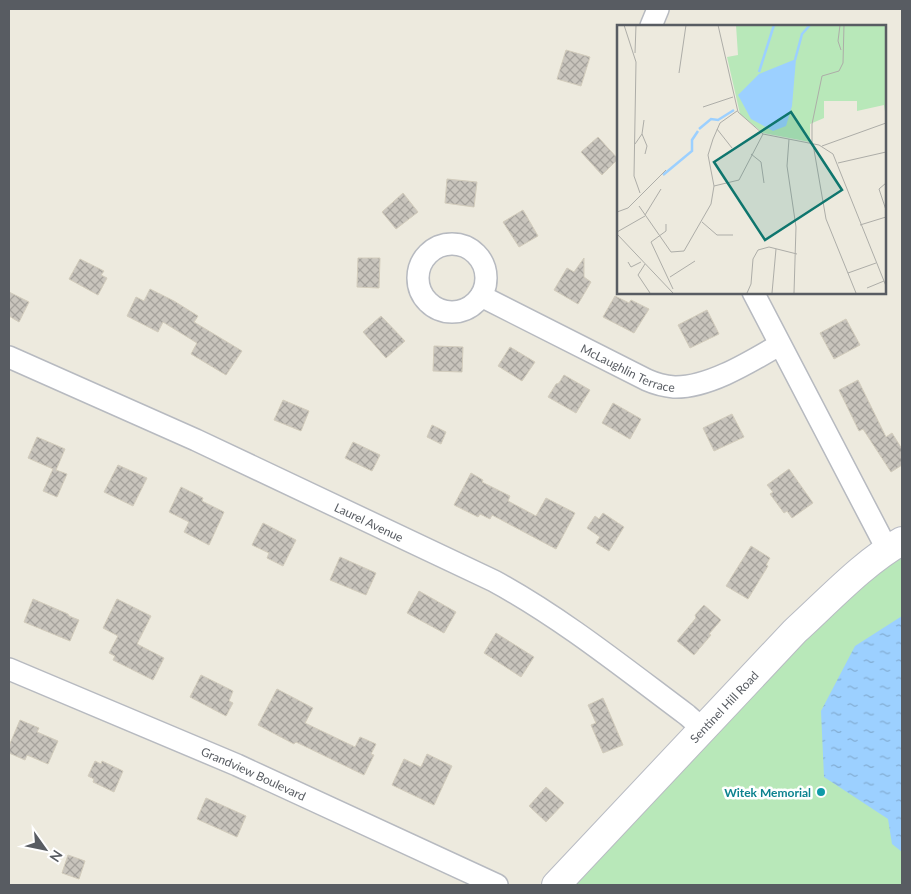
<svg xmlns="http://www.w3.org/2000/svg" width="911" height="894" font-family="Lato,sans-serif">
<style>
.green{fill:#b8e8b9}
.water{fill:url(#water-ripples)}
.building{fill:url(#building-cross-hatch);stroke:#d2ccbc}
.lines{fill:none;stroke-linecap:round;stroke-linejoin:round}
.street-casing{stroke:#b7bac0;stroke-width:24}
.secondary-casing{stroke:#b8bbc3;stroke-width:30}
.street{stroke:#fff;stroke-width:21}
.secondary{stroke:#fff;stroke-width:28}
.culture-dot{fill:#0f9aa8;stroke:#fff;stroke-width:2}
.labels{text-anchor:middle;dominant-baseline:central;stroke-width:5;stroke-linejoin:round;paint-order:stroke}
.street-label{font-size:12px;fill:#585c62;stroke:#fff}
.culture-label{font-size:12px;font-weight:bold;fill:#0d838f;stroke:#fff;text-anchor:end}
.inset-river{fill:none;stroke:#9cd0ff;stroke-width:2.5}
.inset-road{fill:none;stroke:#adada8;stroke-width:1}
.view{fill:#0f766e;fill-opacity:0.15;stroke:#0f766e;stroke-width:2.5}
.inset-edge{fill:none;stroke:#585c62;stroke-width:2.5}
</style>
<defs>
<pattern id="water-ripples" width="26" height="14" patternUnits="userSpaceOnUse" patternTransform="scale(1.25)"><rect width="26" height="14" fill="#9cd0ff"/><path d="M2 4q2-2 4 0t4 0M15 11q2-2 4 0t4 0" fill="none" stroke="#82acd2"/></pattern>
<pattern id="building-cross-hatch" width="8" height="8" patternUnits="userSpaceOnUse" patternTransform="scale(1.25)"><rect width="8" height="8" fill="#c8c4bc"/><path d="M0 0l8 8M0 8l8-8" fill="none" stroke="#a5a29c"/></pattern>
</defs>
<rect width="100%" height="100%" fill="#edeade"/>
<!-- green -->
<polygon class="green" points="902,551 902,885 569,885 810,623"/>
<!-- water -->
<polygon class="water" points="902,616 902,852 892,844 888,819 824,777 821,711 855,646"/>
<!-- building -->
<g class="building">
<polygon points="566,50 590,57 581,86 557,79"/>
<polygon points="598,137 618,159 602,175 581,152"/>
<polygon points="447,179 477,182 474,207 445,203"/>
<polygon points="403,193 418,212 396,229 382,212"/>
<polygon points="523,210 538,236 519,247 503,222"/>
<polygon points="358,258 380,258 379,288 357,287"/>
<polygon points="584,258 584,277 591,282 578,304 554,290 567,268 574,272"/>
<polygon points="80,259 104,271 101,275 107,278 98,295 69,279"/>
<polygon points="150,289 174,301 198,316 194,322 242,351 226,375 191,354 197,343 163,322 158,332 127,316 136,297 144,301"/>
<polygon points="9,292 29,302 19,322 9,316"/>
<polygon points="615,296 629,303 631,300 649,309 634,333 603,317"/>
<polygon points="707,310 719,334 690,348 678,325"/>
<polygon points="381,316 405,341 386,358 363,332"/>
<polygon points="846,319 860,345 834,359 820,333"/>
<polygon points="434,346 463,347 462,372 433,371"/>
<polygon points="510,347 535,362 522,381 498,366"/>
<polygon points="564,375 590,390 576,413 548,397 556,384 559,383"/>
<polygon points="858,380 886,437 892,433 902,449 902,465 891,472 863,429 859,431 839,390"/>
<polygon points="283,400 309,411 301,431 274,420"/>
<polygon points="613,403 641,419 630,439 602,423"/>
<polygon points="732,414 744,437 714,451 703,428"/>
<polygon points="432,425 446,432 441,444 427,437"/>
<polygon points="37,437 65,449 56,470 67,474 57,497 43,491 53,469 28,458"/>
<polygon points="353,442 380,455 372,471 345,458"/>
<polygon points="118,465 147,478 133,506 104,492"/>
<polygon points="789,469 813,503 792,518 787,511 784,513 770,494 773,492 767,485"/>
<polygon points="471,473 483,480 482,482 510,496 508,501 536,516 546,498 575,513 556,549 492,515 490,519 480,514 478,517 454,505"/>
<polygon points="181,487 203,498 202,501 224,512 209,545 184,532 189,522 169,512"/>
<polygon points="603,513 624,527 609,551 596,543 600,537 587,528 595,516 599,519"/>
<polygon points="263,523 296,540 283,566 267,558 269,553 252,545"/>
<polygon points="751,546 770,558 766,565 768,566 748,599 726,586"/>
<polygon points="340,557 376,573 366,595 330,580"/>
<polygon points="419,591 456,612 444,633 407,613"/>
<polygon points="33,599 68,614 69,616 79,620 70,641 24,622"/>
<polygon points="117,599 151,616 137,644 164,658 153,680 113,660 115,656 109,653 118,636 103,628"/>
<polygon points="704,605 721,620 709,634 711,635 694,655 677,641 696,618 695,615"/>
<polygon points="496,633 534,657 521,677 484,653"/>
<polygon points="201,675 233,691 229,701 233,703 226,716 190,697"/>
<polygon points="277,689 313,708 305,723 355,747 360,737 376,744 371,754 374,755 364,775 296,742 294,744 258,725"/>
<polygon points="603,698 623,745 603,753 591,725 596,723 588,705"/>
<polygon points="20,720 39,728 37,732 58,741 48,764 27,755 25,760 9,753 9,746"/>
<polygon points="427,754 452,766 434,805 392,785 404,759 421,767"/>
<polygon points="95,761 101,764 102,761 123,771 114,792 93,782 94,779 88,776"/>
<polygon points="546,787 564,803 546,822 529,806"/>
<polygon points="206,798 246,816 237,837 197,819"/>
<polygon points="68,855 85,861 79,879 62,873"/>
</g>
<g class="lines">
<defs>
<g id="street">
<polyline points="651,26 658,9"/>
<circle cx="452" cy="278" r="34"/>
<polyline points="753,292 887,549"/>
<path id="s1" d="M481,296L647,380C656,384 664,386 674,387C708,388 750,362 779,345"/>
<path id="s2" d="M9,357L196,440L494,581C562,618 624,668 687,715L704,730"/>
<path id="s3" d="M9,669L237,765L497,885"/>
</g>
<g id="secondary">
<path id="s4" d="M556,885L795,631C827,602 865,561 902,541"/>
</g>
</defs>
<!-- street casing -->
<use href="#street" class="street-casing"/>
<!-- secondary casing -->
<use href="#secondary" class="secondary-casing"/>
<!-- street -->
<use href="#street" class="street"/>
<!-- secondary -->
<use href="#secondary" class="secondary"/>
</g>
<!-- markers -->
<circle class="culture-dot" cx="821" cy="792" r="5"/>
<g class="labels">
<!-- street labels -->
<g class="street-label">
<text stroke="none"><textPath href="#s1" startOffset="164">McLaughlin Terrace</textPath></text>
<text stroke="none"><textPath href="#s2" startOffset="396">Laurel Avenue</textPath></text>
<text stroke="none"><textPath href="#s4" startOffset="245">Sentinel Hill Road</textPath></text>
<text stroke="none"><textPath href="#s3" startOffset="266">Grandview Boulevard</textPath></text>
</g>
<!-- culture labels -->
<g class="culture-label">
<text x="811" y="792">Witek Memorial</text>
</g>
</g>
<!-- overview -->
<g transform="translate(617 25)">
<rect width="269" height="269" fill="#edeade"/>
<path d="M119,0H269V93L267,80L240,86V76H207V93L193,99V117L146,108L123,89L110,32L121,30Z" fill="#b8e8b9"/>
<path d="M179,34L175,81L169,101L156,106L134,94L121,70L142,49Z" fill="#9cd0ff"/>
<path class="inset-river" d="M178,35L185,9L193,0M142,47L157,0M82,104L94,94L101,95L117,85M46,150L75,126V115L81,106"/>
<path class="inset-road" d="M7,0L19,37L17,151L23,168M101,0L121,87L146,109L202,120L216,129L269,261M223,0L221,16L224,25M18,28L19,0M62,48L69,0M86,82L116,72M100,104L115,123M25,109L30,121L28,129M172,114L170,141L179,202L177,268M18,119L25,109L27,95M195,119V99L205,51L222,46L226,38L227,0M196,119L209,194L239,268M205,121L269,98M134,129L144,137L147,158M221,138L269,127M269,158L262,164L269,185M97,161L122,155L146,109M22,181L54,227L67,226L94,179L97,161L91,130L96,114L103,98L120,86M0,187L11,183L49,145M28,190L44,164M85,197L100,210H116M49,199V206L34,217L56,264M243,200L269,192M0,207L28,191M0,209L56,268M11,237L14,242L24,237M28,239L21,250L33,268M231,248L259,238M53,252L78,236M250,263L267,256M130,268L134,259L136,234L141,225L152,222L180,229M155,268L159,224"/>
<path class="view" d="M174,87L225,165L148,215L97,137Z"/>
<rect width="269" height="269" class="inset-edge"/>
</g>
<!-- border -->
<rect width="911" height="894" fill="none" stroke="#585c62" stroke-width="20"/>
<!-- north arrow -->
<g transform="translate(45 849) rotate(123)" stroke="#ffffff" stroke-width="4" paint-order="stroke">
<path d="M0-4L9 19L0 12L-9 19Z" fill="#585c62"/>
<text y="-8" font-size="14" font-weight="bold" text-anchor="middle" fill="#585c62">N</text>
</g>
</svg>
